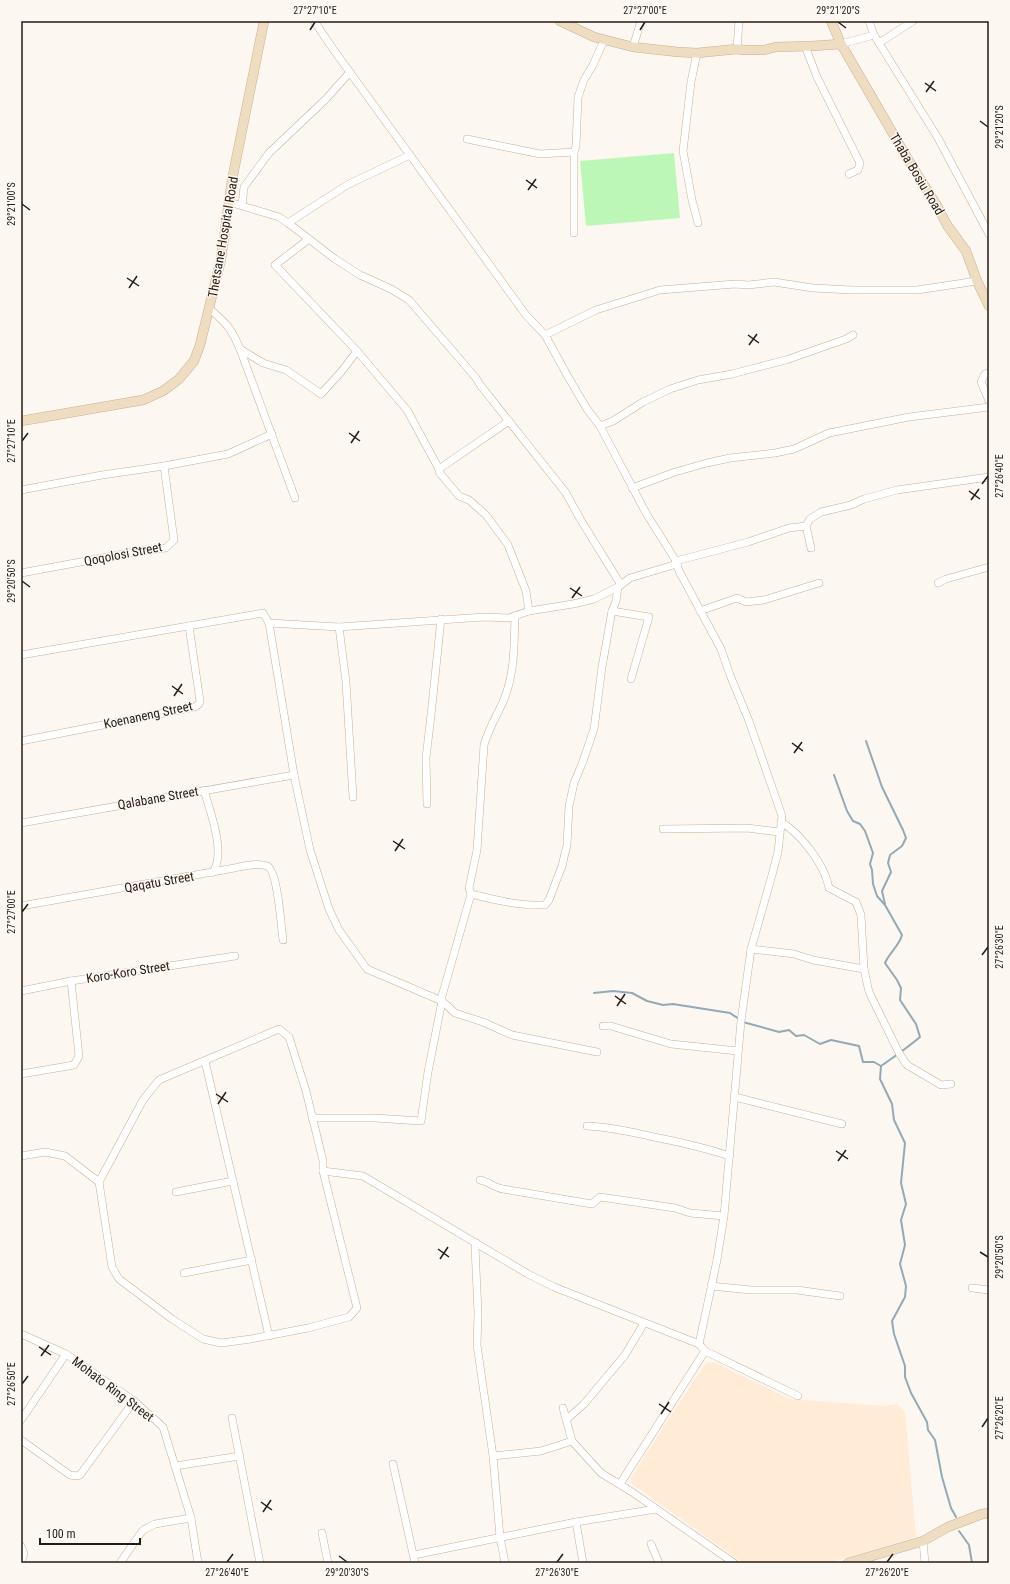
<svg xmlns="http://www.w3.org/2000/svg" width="1010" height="1584" font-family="'Roboto Condensed',sans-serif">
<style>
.built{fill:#ffebd6}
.green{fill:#bcf7b8}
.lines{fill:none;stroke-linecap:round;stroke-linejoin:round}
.stream{stroke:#92aab7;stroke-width:2}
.street-casing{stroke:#c9af94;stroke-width:8}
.secondary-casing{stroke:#c9af94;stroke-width:10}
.street{stroke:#fff;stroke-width:7}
.secondary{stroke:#efddc2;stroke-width:9}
.ticks{fill:none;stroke:#251b11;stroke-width:1.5}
.labels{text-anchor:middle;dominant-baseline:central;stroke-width:3;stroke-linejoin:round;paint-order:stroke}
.street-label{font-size:13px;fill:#251b11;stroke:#fdf7f1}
.neatline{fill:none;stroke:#251b11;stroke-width:1.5}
.ticks-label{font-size:10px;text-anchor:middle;fill:#251b11}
</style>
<rect width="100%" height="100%" fill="#fdf7f1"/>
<!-- built -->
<polygon class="built" points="713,1362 790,1399 882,1406 897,1404 905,1412 916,1537 829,1563 743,1563 632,1484 631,1478 670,1417 706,1363"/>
<!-- green -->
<polygon class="green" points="674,153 680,218 586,226 580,161"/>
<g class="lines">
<!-- stream -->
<g class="stream">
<polyline points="866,741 882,787 903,830 906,838 902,846 890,855 888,863 891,872 882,891 885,904"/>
<path d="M834,775L847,811L853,821L860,824L865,831L873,853L870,864L872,870L873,884L877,896L885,905L902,935C899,946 890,952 885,963L897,980L901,988L900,1000L916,1024L920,1037C907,1048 894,1057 881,1066"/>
<polyline points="594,993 613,991 632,993 647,1001 663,1005 673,1004 730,1013 739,1019"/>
<polyline points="743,1022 779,1032 789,1030 796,1036 804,1035 820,1044 831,1040 859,1046 863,1062 874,1062 881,1066 880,1079 892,1104 894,1120 905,1143 901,1183 906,1204 901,1220 905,1245 900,1264 906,1286 905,1297 892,1321 894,1334 905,1366 905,1377 911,1393 927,1422 928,1430 935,1440 942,1477 951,1508 956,1517"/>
<polyline points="959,1531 969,1545 972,1563"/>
</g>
<defs>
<g id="street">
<polyline points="314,21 333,49 526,315 545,335 567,375 587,409 600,426 646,513 676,561 679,571 721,649 730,675 749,721 782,816 778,852 772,875 751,949 741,1021 724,1216 717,1260 699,1344"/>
<polyline points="869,21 874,35 938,138 989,234"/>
<polyline points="879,43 913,21"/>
<polyline points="841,44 874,35"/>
<polyline points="805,46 817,77 860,163 858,170 849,174"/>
<polyline points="633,47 641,21"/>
<polyline points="737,49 739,21"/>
<polyline points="697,53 691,82 683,151 692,200 698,223"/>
<polyline points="467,139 540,154 574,152"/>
<polyline points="229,202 279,217 288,223 335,259 360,275 391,289 409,300 476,378 481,386 566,493 579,517 621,585"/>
<polyline points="242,205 244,187 269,153 326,99 350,72"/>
<polyline points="288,223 347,185 410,155"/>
<polyline points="574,233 574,152 576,146 578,97 584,80 593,65 604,40"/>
<polyline points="309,239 275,265 357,351 407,410 439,469 439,472 459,496 469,500 486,515 508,545 526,591 529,611"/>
<path d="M210,309C227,324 231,328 240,349L295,498"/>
<polyline points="545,335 596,310 660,290 735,284 748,285 774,282 813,288 852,290 917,290 977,281"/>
<polyline points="240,349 263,363 286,370 321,394 341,372 357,351"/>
<polyline points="989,373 985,374 981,382 989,401"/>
<polyline points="600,426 613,421 643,402 670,389 698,380 732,374 786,360 846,339 853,335"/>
<polyline points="439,469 509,421"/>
<polyline points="632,488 675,472 707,463 730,458 775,453 794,449 829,433 909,417 989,407"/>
<polyline points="21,490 102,475 164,466 228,454 272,434"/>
<polyline points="806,526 811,548"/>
<polyline points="676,561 748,542 789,528 806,526 810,519 821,512 851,505 864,499 897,490 989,477"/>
<polyline points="21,573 140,551 166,548 174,540 164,466"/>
<polyline points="938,583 946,579 989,567"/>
<polyline points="612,611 649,617 631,679"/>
<polyline points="700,611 737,598 746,602 764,600 819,583"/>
<polyline points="269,623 294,775 310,850 329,909 339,930 367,969 442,1001 455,1013 483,1022 512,1035 597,1052"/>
<polyline points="21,655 263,613 269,623 339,627"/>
<polyline points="21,741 195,707 199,704 200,701 189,626"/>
<path d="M204,790C210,811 227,855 212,873"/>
<polyline points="353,797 346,682 339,627 484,617 509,618 529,611 573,604 594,599 618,587 630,578 677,564"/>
<polyline points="427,804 426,758 431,715 441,619"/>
<path d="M781,822C801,834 825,865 829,888L856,902L861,915L864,969L869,992L899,1053L907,1065L941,1085L951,1084"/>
<polyline points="21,823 294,775"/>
<polyline points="663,829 747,828 779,832"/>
<path d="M471,894L469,888L477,850L484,745C489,728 496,717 503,702C515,674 514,645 515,616"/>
<path d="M21,906L229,869C240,867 256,862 267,866C278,870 281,927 283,940"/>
<polyline points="751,949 794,954 813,960 864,969"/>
<polyline points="21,991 71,981 235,956"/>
<polyline points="603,1026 611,1026 671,1044 738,1051"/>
<polygon points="279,1029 289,1037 306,1091 323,1161 323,1171 357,1308 349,1317 308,1328 251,1339 221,1343 203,1339 172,1319 119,1279 112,1267 99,1182 143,1100 159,1080"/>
<polyline points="205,1061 269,1336"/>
<polyline points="21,1074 74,1065 79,1056 71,981"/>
<polyline points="735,1097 842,1124"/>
<path d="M312,1118H375L421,1121L428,1072L442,1001V996L471,894C495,900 519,906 545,905L549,900L562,866L567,845L569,806L574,783L582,764L594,729L602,667L612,611L616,601L618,587"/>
<path d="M587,1126C610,1127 632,1132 654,1137C680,1142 705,1148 730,1156"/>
<polyline points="21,1156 45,1152 65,1156 99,1182"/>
<polyline points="323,1171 363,1176 528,1274 554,1287 699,1344 705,1351 798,1396"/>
<path d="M480,1180C488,1181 494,1188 503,1189C532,1194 562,1199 592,1204L600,1197L675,1208L690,1213L724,1216"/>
<polyline points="176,1192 233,1181"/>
<polyline points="476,1243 475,1247 478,1313 477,1345 493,1456 500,1537 505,1563"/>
<polyline points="184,1273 252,1260"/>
<polyline points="711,1286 751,1290 797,1290 840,1296"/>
<polyline points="972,1288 989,1290"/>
<polyline points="21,1334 66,1354 134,1401 163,1427 191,1518 198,1563"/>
<polyline points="563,1408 572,1441 601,1473 632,1492 734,1563"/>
<polyline points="232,1418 260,1563"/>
<polyline points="21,1420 66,1354"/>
<polyline points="566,1420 584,1404 625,1355 644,1323"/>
<polyline points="21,1440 70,1475 76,1476 80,1475 134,1401"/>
<polyline points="493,1456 541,1451 572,1441"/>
<polyline points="393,1464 415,1563"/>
<polyline points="175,1466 240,1456"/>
<polyline points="620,1484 705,1351"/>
<polyline points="576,1522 583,1563"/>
<polyline points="322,1533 328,1563"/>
<polyline points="923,1541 925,1563"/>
<polyline points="651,1544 659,1563"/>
<polyline points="21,1546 24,1554 21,1563"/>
<polyline points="414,1555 576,1522 656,1509"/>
<polyline points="120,1563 143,1530 155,1524 191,1518"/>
</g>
<g id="secondary">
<polyline points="560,21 594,37 633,47 678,52 697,53 737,49 744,50 764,50 776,47 812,46 841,44"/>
<polyline points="831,21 841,44 910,163 937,206 947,225 966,251 977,281 989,306"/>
<polyline points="21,421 143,400 163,391 179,379 194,361 200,345 221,259 232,180 264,21"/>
<polyline points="848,1563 923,1541 948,1527 982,1514 989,1513"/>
</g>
</defs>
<!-- street casing -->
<use href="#street" class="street-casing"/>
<!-- secondary casing -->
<use href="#secondary" class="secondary-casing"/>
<!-- street -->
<use href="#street" class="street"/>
<!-- secondary -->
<use href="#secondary" class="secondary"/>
</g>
<!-- ticks -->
<path class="ticks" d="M838,22L846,28M310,30L315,22M640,30L645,22M925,83L936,91M926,92L934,81M980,121L988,127M526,180L537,188M528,190L536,179M22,204L30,210M127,278L139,286M129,288L137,276M748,335L759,343M749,345L757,334M349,433L360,441M22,441L28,433M351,443L359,431M982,484L988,476M969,491L980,499M971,500L979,489M22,581L30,587M570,588L582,596M572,598L580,587M172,686L183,694M174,696L182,684M792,743L803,751M794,753L802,742M393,841L405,849M395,851L403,839M22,912L28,904M982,955L988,947M615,996L626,1004M617,1006L625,994M216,1094L228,1102M218,1104L226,1092M836,1151L848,1159M838,1161L846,1150M438,1249L449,1257M980,1252L988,1257M440,1259L448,1247M39,1347L51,1355M41,1356L49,1345M22,1384L28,1376M659,1404L671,1412M661,1414L669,1402M982,1427L988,1418M261,1502L272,1510M263,1512L271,1500M339,1556L347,1562M227,1562L233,1554M557,1562L563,1554M887,1562L893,1554"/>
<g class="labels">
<!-- street labels -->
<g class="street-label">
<text transform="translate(917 174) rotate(59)">Thaba Bosiu Road</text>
<text transform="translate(223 237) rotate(-80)">Thetsane Hospital Road</text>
<text transform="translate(123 554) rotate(-11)">Qoqolosi Street</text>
<text transform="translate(148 715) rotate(-12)">Koenaneng Street</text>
<text transform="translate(158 798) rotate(-10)">Qalabane Street</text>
<text transform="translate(159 882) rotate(-10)">Qaqatu Street</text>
<text transform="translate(128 972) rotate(-9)">Koro-Koro Street</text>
<text transform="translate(113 1389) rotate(37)">Mohato Ring Street</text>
</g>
</g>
<!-- border -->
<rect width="1010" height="1584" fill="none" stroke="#fdf7f1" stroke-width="44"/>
<!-- scale -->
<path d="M40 1538v6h100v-6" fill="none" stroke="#251b11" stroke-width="2"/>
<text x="46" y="1538" font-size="12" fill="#251b11" stroke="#fdf7f1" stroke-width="3" paint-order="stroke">100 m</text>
<rect x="22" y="22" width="966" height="1540" class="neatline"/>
<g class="ticks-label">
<text x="315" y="14">27°27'10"E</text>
<text x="645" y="14">27°27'00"E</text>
<text x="838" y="14">29°21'20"S</text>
<text transform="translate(999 127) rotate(-90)" y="4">29°21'20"S</text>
<text transform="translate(11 204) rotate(-90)" y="4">29°21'00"S</text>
<text transform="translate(11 441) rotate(-90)" y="4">27°27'10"E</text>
<text transform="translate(999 476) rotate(-90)" y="4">27°26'40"E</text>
<text transform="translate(11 581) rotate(-90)" y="4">29°20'50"S</text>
<text transform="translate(11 912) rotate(-90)" y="4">27°27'00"E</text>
<text transform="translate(999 947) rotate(-90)" y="4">27°26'30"E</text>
<text transform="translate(999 1257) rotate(-90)" y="4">29°20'50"S</text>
<text transform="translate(11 1384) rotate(-90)" y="4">27°26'50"E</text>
<text transform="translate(999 1418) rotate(-90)" y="4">27°26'20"E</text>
<text x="227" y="1576">27°26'40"E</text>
<text x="347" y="1576">29°20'30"S</text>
<text x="557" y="1576">27°26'30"E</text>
<text x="887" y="1576">27°26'20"E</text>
</g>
</svg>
